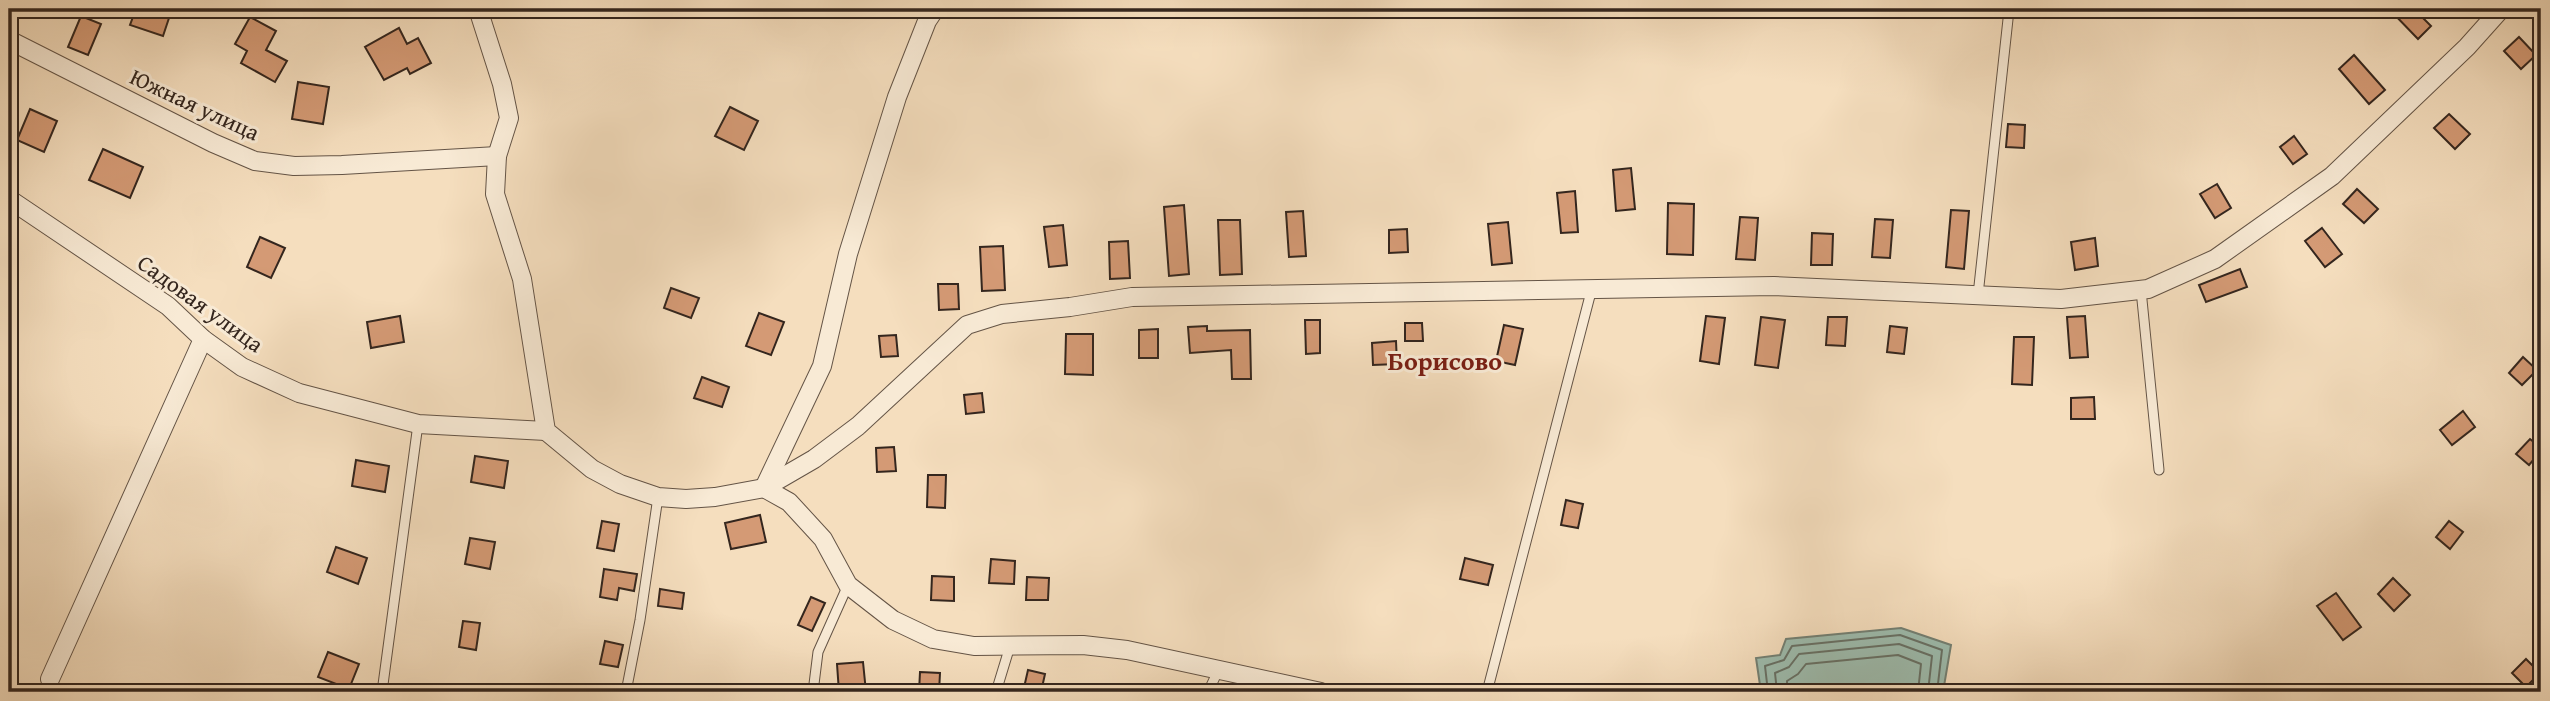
<svg xmlns="http://www.w3.org/2000/svg" width="2550" height="701" font-family="'Gentium Book Plus',serif">
<style>
.water{fill:#9dbcae;stroke:#738074;stroke-width:2}
.lines{fill:none;stroke-linecap:round;stroke-linejoin:round}
.shore{stroke:#687166;stroke-width:2}
.building{fill:#d49a75;stroke:#34261e;stroke-width:2}
.service-casing{stroke:#645446;stroke-width:11}
.minor-casing{stroke:#645446;stroke-width:20}
.service{stroke:#f8ead5;stroke-width:9}
.minor{stroke:#f8ead5;stroke-width:18}
.labels{text-anchor:middle;dominant-baseline:central;stroke-width:6;stroke-linejoin:round;paint-order:stroke}
.street-label{font-size:23px;fill:#34261e;stroke:#f8ead5}
.quarter-label{font-size:26px;font-weight:bold;fill:#7a1f14;stroke:#f8ead5}
</style>
<rect width="100%" height="100%" fill="#f5debe"/>
<filter id="stains"><feTurbulence type="fractalNoise" baseFrequency=".00286" numOctaves="4"/><feColorMatrix values="0 0 0 0 .2 0 0 0 0 .09 0 0 0 0 .02 0 0 0 .5 -.17"/></filter>
<radialGradient id="worn" r=".72"><stop offset=".6" stop-color="#630" stop-opacity="0"/><stop offset="1" stop-color="#630" stop-opacity=".3"/></radialGradient>
<!-- water -->
<polygon class="water" points="1901,628 1951,645 1943,692 1761,692 1756,658 1780,655 1786,639"/>
<g class="lines">
<!-- shore -->
<g class="shore">
<polyline points="1768,692 1765,666 1784,660 1792,646 1900,635 1942,650 1937,692"/>
<polyline points="1777,692 1775,673 1789,667 1799,654 1899,644 1932,656 1928,692"/>
<polyline points="1787,692 1787,681 1798,674 1806,664 1898,655 1921,664 1918,692"/>
</g>
</g>
<!-- building -->
<g class="building">
<polygon points="136,9 172,9 163,36 130,25"/>
<polygon points="2389,9 2414,9 2431,26 2418,39"/>
<polygon points="81,16 101,24 88,55 68,47"/>
<polygon points="250,17 276,31 266,50 287,61 275,82 241,63 247,51 235,44"/>
<polygon points="399,28 407,44 418,38 431,63 410,74 407,68 384,80 365,47"/>
<polygon points="2519,37 2536,55 2521,69 2504,51"/>
<polygon points="2354,55 2385,90 2369,104 2339,69"/>
<polygon points="298,82 329,87 323,124 292,119"/>
<polygon points="730,107 758,121 744,150 715,136"/>
<polygon points="30,109 57,121 44,152 17,140"/>
<polygon points="2449,114 2470,134 2455,149 2434,128"/>
<polygon points="2008,124 2025,125 2024,148 2006,147"/>
<polygon points="2294,136 2307,154 2293,164 2280,147"/>
<polygon points="103,149 143,167 130,198 89,180"/>
<polygon points="1631,168 1635,209 1616,211 1613,170"/>
<polygon points="2217,184 2231,208 2215,218 2200,194"/>
<polygon points="2357,189 2378,209 2364,223 2343,204"/>
<polygon points="1575,191 1578,232 1561,233 1557,193"/>
<polygon points="1668,203 1694,204 1693,255 1667,254"/>
<polygon points="1184,205 1189,274 1169,276 1164,207"/>
<polygon points="1951,210 1969,211 1964,269 1946,267"/>
<polygon points="1303,211 1306,256 1289,257 1286,212"/>
<polygon points="1740,217 1758,218 1755,260 1736,259"/>
<polygon points="1875,219 1893,220 1890,258 1872,257"/>
<polygon points="1218,220 1240,220 1242,274 1220,275"/>
<polygon points="1508,222 1512,263 1492,265 1488,224"/>
<polygon points="1063,225 1067,265 1049,267 1044,227"/>
<polygon points="2322,228 2342,254 2325,267 2305,241"/>
<polygon points="1407,229 1408,252 1389,253 1389,230"/>
<polygon points="1812,233 1833,234 1832,265 1811,265"/>
<polygon points="260,237 285,248 271,278 247,267"/>
<polygon points="2095,238 2098,266 2075,270 2071,242"/>
<polygon points="1128,241 1130,278 1110,279 1109,242"/>
<polygon points="1003,246 1005,290 982,291 980,247"/>
<polygon points="2240,269 2247,287 2206,302 2199,285"/>
<polygon points="938,284 958,284 959,309 939,310"/>
<polygon points="671,288 699,298 691,318 664,308"/>
<polygon points="759,313 784,322 771,355 746,346"/>
<polygon points="400,316 404,342 371,348 367,322"/>
<polygon points="1706,316 1725,318 1719,364 1700,361"/>
<polygon points="2085,316 2088,357 2070,358 2067,317"/>
<polygon points="1761,317 1785,320 1778,368 1755,365"/>
<polygon points="1828,317 1847,317 1845,346 1826,345"/>
<polygon points="1305,320 1320,320 1320,353 1306,354"/>
<polygon points="1405,323 1422,323 1423,341 1405,341"/>
<polygon points="1504,325 1523,329 1515,365 1496,361"/>
<polygon points="1207,326 1207,331 1250,330 1251,379 1232,379 1231,350 1190,353 1188,327"/>
<polygon points="1890,326 1907,328 1904,354 1887,352"/>
<polygon points="1158,329 1158,358 1139,358 1139,330"/>
<polygon points="1066,334 1093,334 1093,375 1065,374"/>
<polygon points="896,335 898,356 881,357 879,336"/>
<polygon points="2014,337 2034,337 2032,385 2012,384"/>
<polygon points="1396,341 1397,364 1373,365 1372,343"/>
<polygon points="2523,357 2537,370 2522,385 2509,373"/>
<polygon points="702,377 729,387 722,407 694,398"/>
<polygon points="982,393 984,412 966,414 964,395"/>
<polygon points="2094,397 2095,419 2071,419 2071,398"/>
<polygon points="2463,411 2475,427 2452,445 2440,430"/>
<polygon points="2530,439 2541,448 2541,451 2529,465 2516,454"/>
<polygon points="894,447 896,471 877,472 876,448"/>
<polygon points="475,456 508,461 504,488 471,482"/>
<polygon points="356,460 389,466 385,492 352,486"/>
<polygon points="928,475 946,475 945,508 927,507"/>
<polygon points="1566,500 1583,504 1578,528 1561,525"/>
<polygon points="760,515 766,542 731,549 725,523"/>
<polygon points="602,521 619,524 614,551 597,548"/>
<polygon points="2449,521 2463,532 2450,549 2436,537"/>
<polygon points="470,538 495,542 490,569 465,564"/>
<polygon points="336,547 367,558 358,584 327,572"/>
<polygon points="1465,558 1493,565 1488,585 1460,579"/>
<polygon points="991,559 1015,561 1014,584 989,583"/>
<polygon points="604,569 637,574 634,591 619,588 617,600 600,597"/>
<polygon points="932,576 954,577 954,601 931,600"/>
<polygon points="1027,577 1049,578 1048,600 1026,600"/>
<polygon points="2393,578 2410,595 2394,611 2378,594"/>
<polygon points="660,589 684,593 682,609 658,606"/>
<polygon points="2336,593 2361,627 2343,640 2317,606"/>
<polygon points="811,597 825,603 812,631 798,625"/>
<polygon points="463,621 480,623 476,650 459,647"/>
<polygon points="605,641 623,645 618,667 600,664"/>
<polygon points="328,652 359,664 349,689 318,677"/>
<polygon points="2526,659 2540,673 2526,687 2512,673"/>
<polygon points="863,662 866,692 839,692 837,664"/>
<polygon points="1028,670 1045,674 1041,692 1023,692"/>
<polygon points="920,672 940,673 939,692 919,692"/>
</g>
<g class="lines">
<defs>
<g id="service">
<polyline points="2141,290 2159,470"/>
<polyline points="1978,295 2009,10"/>
<polyline points="382,692 418,424"/>
<polyline points="626,692 640,620 658,497"/>
<polyline points="813,692 818,652 848,585"/>
<polyline points="996,692 1010,646"/>
<polyline points="1208,692 1218,671"/>
<polyline points="1487,692 1592,288"/>
</g>
<g id="minor">
<polyline points="478,9 502,84 509,118 497,156 495,194 522,279 546,431 592,469 620,484 658,497 686,499 715,497 764,488 814,459 858,426 967,325 1002,314 1070,307 1132,297 1774,286 2061,299 2148,289 2215,259 2332,176 2467,47 2501,9"/>
<polyline points="935,9 927,21 897,97 848,254 822,366 764,488 789,502 823,539 848,585 893,620 933,639 974,646 1083,645 1127,650 1321,692"/>
<polyline points="9,40 213,143 255,161 294,166 342,165 497,156"/>
<polyline points="9,199 168,306 203,339 242,367 299,393 418,424 546,431"/>
<polyline points="50,679 203,339"/>
</g>
</defs>
<!-- service casing -->
<use href="#service" class="service-casing"/>
<!-- minor casing -->
<use href="#minor" class="minor-casing"/>
<!-- service -->
<use href="#service" class="service"/>
<!-- minor -->
<use href="#minor" class="minor"/>
</g>
<g class="labels">
<!-- street labels -->
<g class="street-label">
<text transform="translate(195 104) rotate(25)">Южная улица</text>
<text transform="translate(201 303) rotate(36)">Садовая улица</text>
</g>
<!-- quarter labels -->
<g class="quarter-label">
<text x="1445" y="360">Борисово</text>
</g>
</g>
<!-- margin -->
<rect width="2550" height="701" fill="none" stroke="#f5debe" stroke-width="35"/>
<rect x="10" y="10" width="2529" height="680" fill="none" stroke="#34261e" stroke-width="3.5"/>
<rect x="18" y="18" width="2515" height="666" fill="none" stroke="#34261e" stroke-width="2"/>
<rect width="100%" height="100%" filter="url(#stains)"/>
<rect width="100%" height="100%" fill="url(#worn)"/>
</svg>
